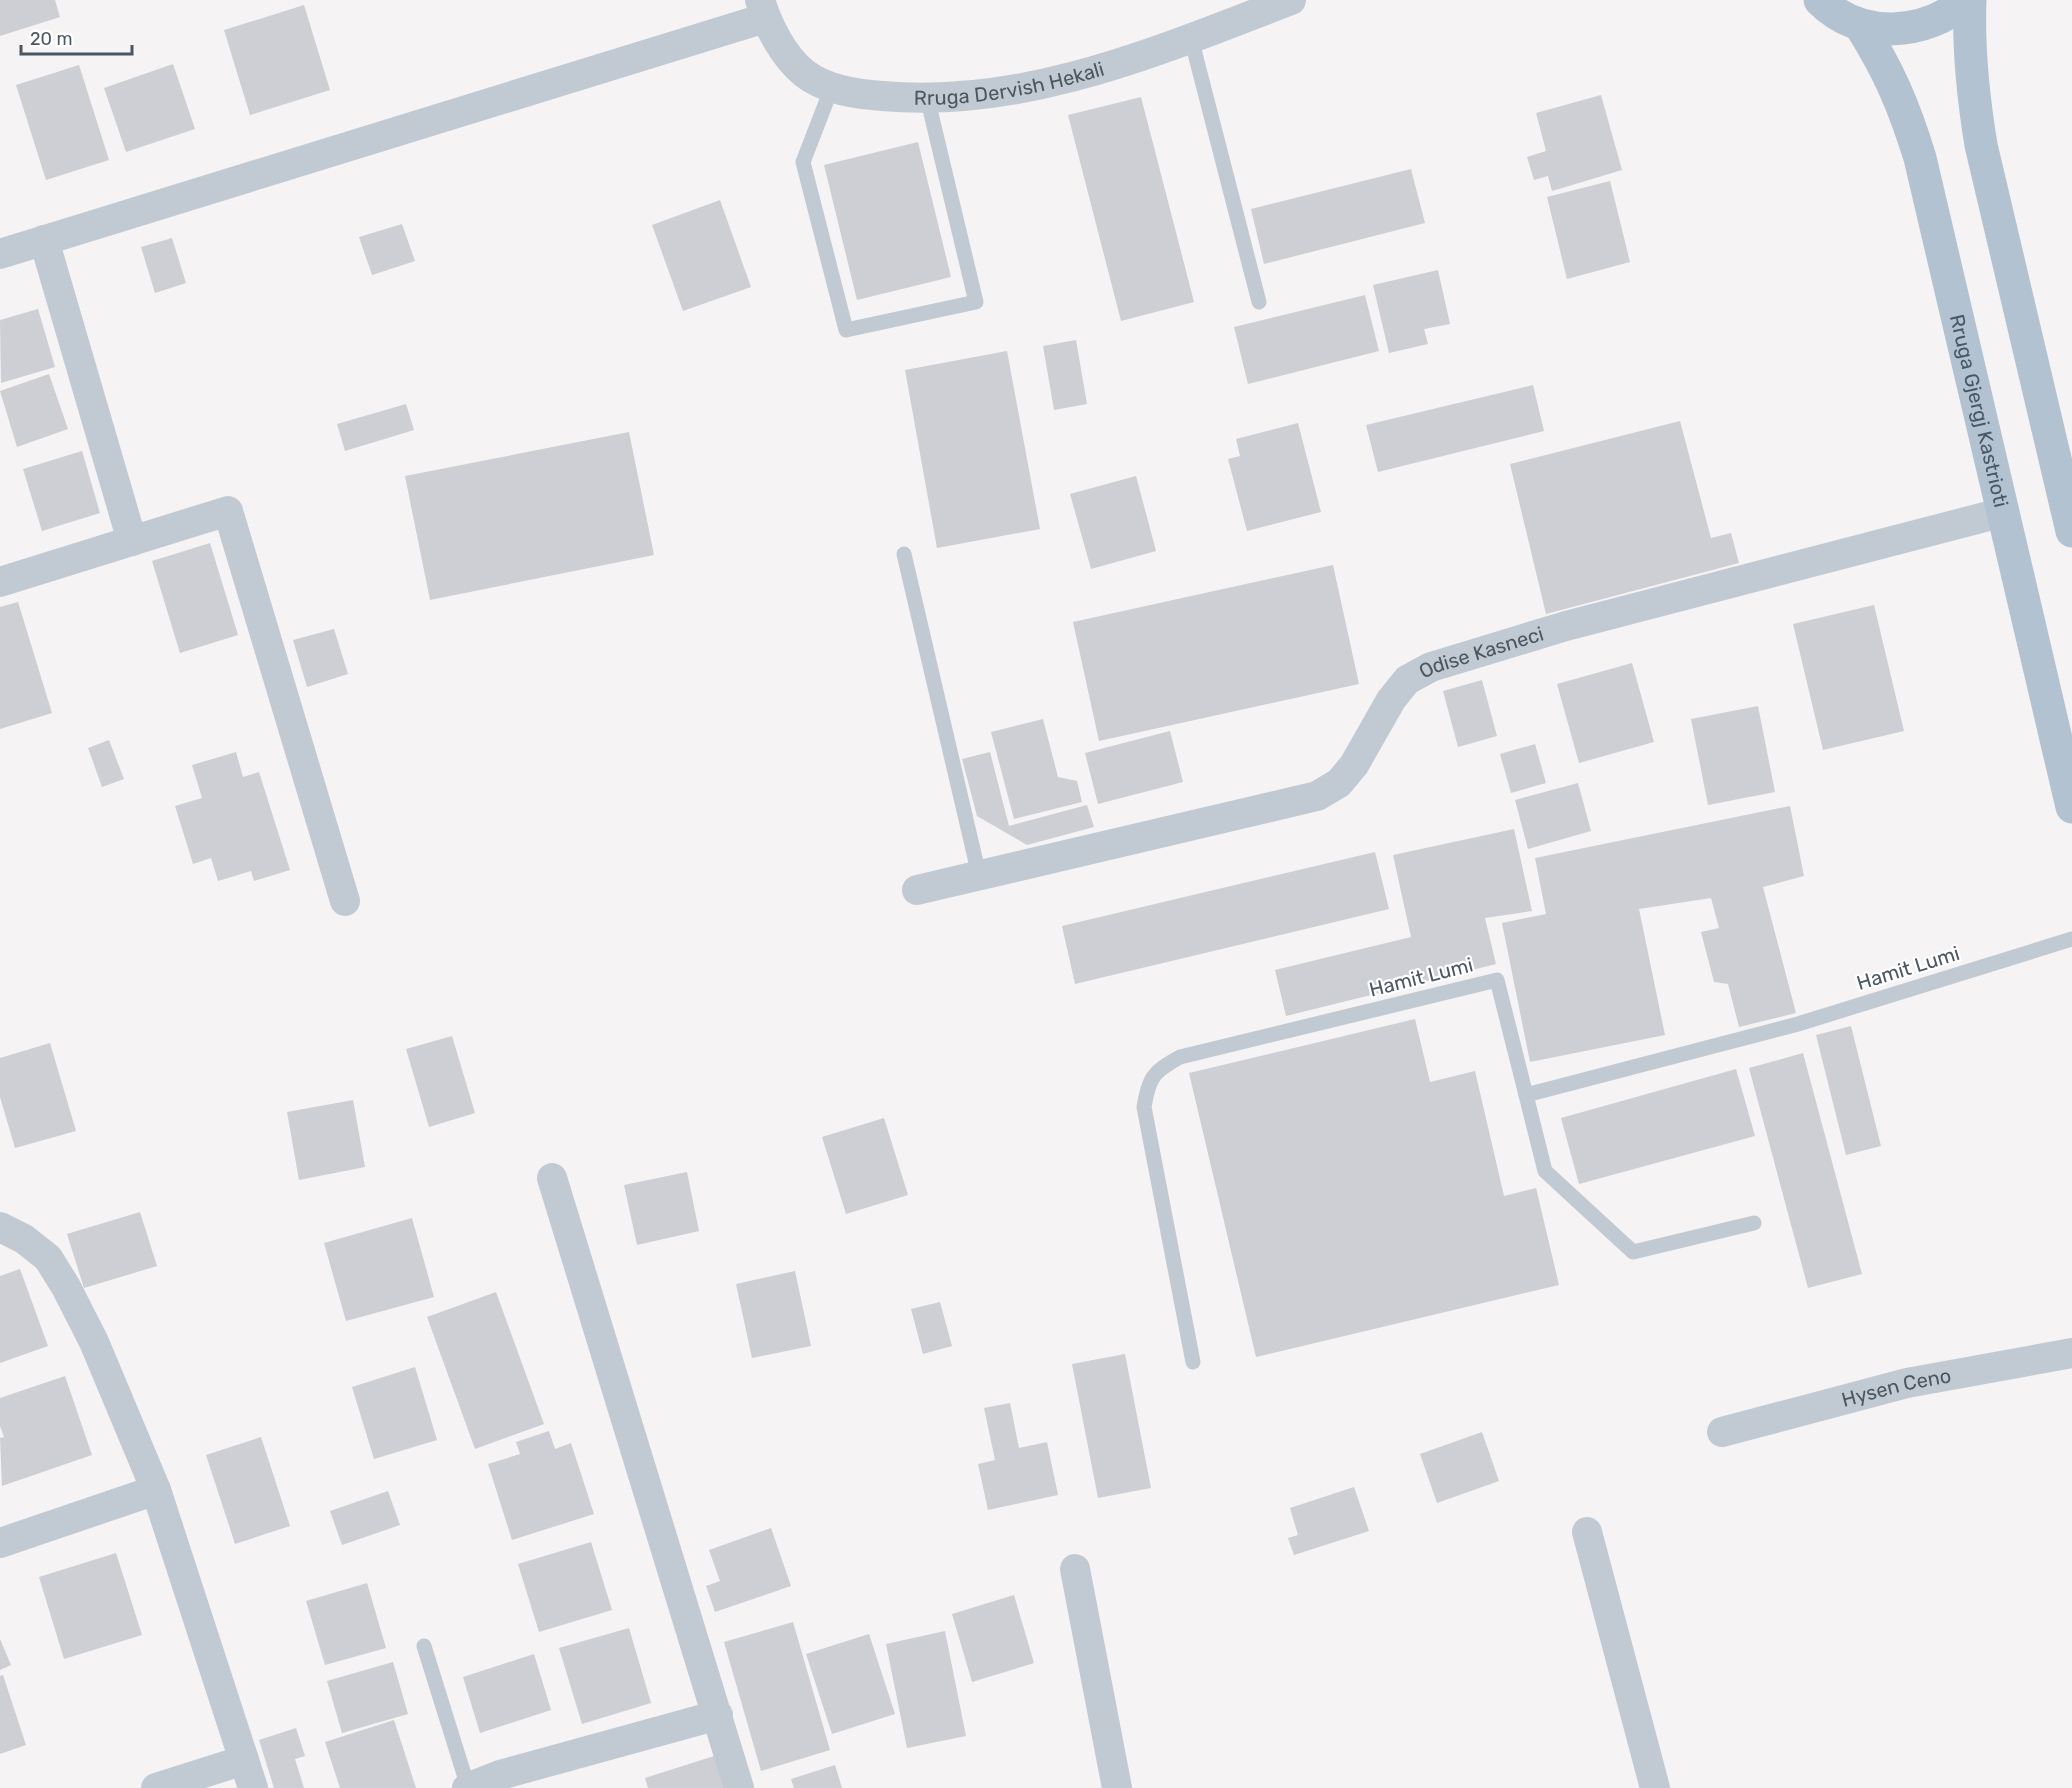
<svg xmlns="http://www.w3.org/2000/svg" width="2072" height="1788" font-family="Rubik,sans-serif">
<style>
.building{fill:#cdcfd5}
.lines{fill:none;stroke-linecap:round;stroke-linejoin:round}
.service{stroke:#c1cad2;stroke-width:15}
.minor{stroke:#c1cad2;stroke-width:30}
.primary{stroke:#b3c2d1;stroke-width:33}
.labels{text-anchor:middle;dominant-baseline:central;stroke-width:4.5;stroke-linejoin:round;paint-order:stroke}
.street-label{font-size:20px;fill:#4a5661;stroke:#fff}
</style>
<rect width="100%" height="100%" fill="#f5f3f3"/>
<!-- building -->
<g class="building">
<polygon points="0,0 55,0 60,17 0,36"/>
<polygon points="304,5 330,90 250,115 224,30"/>
<polygon points="173,64 195,129 126,152 104,88"/>
<polygon points="79,65 109,160 46,180 16,85"/>
<polygon points="1601,95 1622,170 1552,191 1548,176 1534,180 1527,157 1546,151 1536,113"/>
<polygon points="1141,97 1194,302 1121,321 1068,115"/>
<polygon points="918,142 951,277 857,300 824,165"/>
<polygon points="1411,169 1425,223 1264,264 1251,209"/>
<polygon points="1610,181 1630,262 1567,279 1547,197"/>
<polygon points="720,200 751,287 683,311 652,225"/>
<polygon points="402,224 415,261 372,275 359,237"/>
<polygon points="172,238 186,283 155,293 141,247"/>
<polygon points="1438,270 1450,324 1424,329 1428,344 1389,353 1373,285"/>
<polygon points="1365,295 1379,351 1248,384 1234,327"/>
<polygon points="38,309 55,367 1,383 0,320"/>
<polygon points="1076,340 1087,404 1054,410 1043,346"/>
<polygon points="1007,351 1040,529 937,548 905,370"/>
<polygon points="49,374 68,429 17,447 0,391"/>
<polygon points="1533,385 1544,431 1378,472 1366,425"/>
<polygon points="406,404 414,430 345,451 337,424"/>
<polygon points="1680,421 1711,538 1731,533 1739,563 1546,614 1510,464"/>
<polygon points="1298,423 1321,512 1247,531 1228,459 1240,456 1236,439"/>
<polygon points="629,432 654,555 430,600 405,476"/>
<polygon points="82,451 100,513 42,531 23,469"/>
<polygon points="1136,476 1156,551 1091,569 1070,494"/>
<polygon points="210,543 238,635 180,653 152,561"/>
<polygon points="1333,565 1359,684 1099,741 1073,622"/>
<polygon points="18,602 52,713 0,729 0,607"/>
<polygon points="1874,605 1904,731 1823,750 1793,624"/>
<polygon points="334,629 348,674 307,687 293,640"/>
<polygon points="1632,663 1654,742 1579,763 1557,684"/>
<polygon points="1482,680 1497,736 1458,747 1443,691"/>
<polygon points="1758,706 1775,792 1708,805 1691,719"/>
<polygon points="1043,719 1058,777 1077,781 1082,802 1014,819 991,732"/>
<polygon points="1170,731 1183,782 1098,804 1085,753"/>
<polygon points="109,740 124,779 102,787 88,748"/>
<polygon points="1535,744 1546,783 1511,793 1500,754"/>
<polygon points="236,752 243,777 259,772 290,870 254,881 251,871 218,881 211,858 193,864 175,806 202,798 192,765"/>
<polygon points="990,752 1009,826 1087,805 1094,827 1027,845 977,816 962,759"/>
<polygon points="1578,783 1591,831 1528,849 1515,800"/>
<polygon points="1790,806 1804,876 1763,887 1796,1013 1739,1027 1728,984 1714,982 1701,932 1719,928 1711,898 1639,909 1665,1035 1530,1062 1502,923 1546,914 1535,858"/>
<polygon points="1514,829 1532,911 1485,918 1496,964 1286,1016 1275,970 1411,937 1393,855"/>
<polygon points="1375,852 1389,909 1075,984 1062,926"/>
<polygon points="1415,1019 1430,1082 1475,1071 1504,1196 1536,1188 1559,1285 1256,1357 1189,1073"/>
<polygon points="1851,1026 1881,1146 1846,1155 1816,1035"/>
<polygon points="452,1036 475,1113 429,1127 406,1049"/>
<polygon points="50,1043 76,1131 15,1148 0,1097 0,1058"/>
<polygon points="1803,1053 1862,1274 1808,1288 1749,1068"/>
<polygon points="1736,1069 1755,1136 1579,1184 1561,1118"/>
<polygon points="353,1100 365,1167 299,1180 287,1112"/>
<polygon points="884,1118 908,1195 846,1214 822,1137"/>
<polygon points="687,1172 699,1231 637,1245 624,1185"/>
<polygon points="140,1212 157,1266 84,1288 67,1234"/>
<polygon points="412,1218 434,1297 346,1321 324,1243"/>
<polygon points="20,1269 48,1346 0,1363 0,1276"/>
<polygon points="795,1271 811,1346 752,1358 736,1284"/>
<polygon points="496,1292 544,1424 475,1449 427,1317"/>
<polygon points="940,1302 952,1346 923,1354 911,1309"/>
<polygon points="1125,1354 1151,1488 1098,1498 1072,1364"/>
<polygon points="415,1367 437,1440 374,1459 352,1387"/>
<polygon points="65,1376 92,1455 2,1486 0,1438 4,1437 0,1426 0,1398"/>
<polygon points="1010,1403 1019,1448 1047,1442 1058,1495 988,1510 978,1464 995,1460 984,1408"/>
<polygon points="549,1431 555,1449 571,1443 594,1514 512,1540 488,1464 520,1454 516,1442"/>
<polygon points="1482,1432 1499,1481 1437,1503 1420,1454"/>
<polygon points="261,1437 290,1526 235,1544 206,1455"/>
<polygon points="1354,1487 1369,1531 1294,1555 1288,1538 1298,1535 1290,1508"/>
<polygon points="388,1491 400,1525 342,1545 330,1511"/>
<polygon points="771,1528 791,1586 715,1612 706,1586 720,1581 709,1550"/>
<polygon points="591,1542 612,1610 539,1632 518,1564"/>
<polygon points="116,1553 142,1635 64,1659 39,1577"/>
<polygon points="367,1583 386,1648 325,1665 306,1601"/>
<polygon points="1014,1595 1034,1663 972,1682 952,1614"/>
<polygon points="793,1622 830,1750 761,1771 724,1642"/>
<polygon points="629,1628 651,1703 582,1724 559,1648"/>
<polygon points="945,1631 966,1736 907,1748 886,1644"/>
<polygon points="869,1634 895,1714 832,1734 806,1654"/>
<polygon points="0,1639 11,1665 0,1670"/>
<polygon points="534,1654 551,1710 480,1733 463,1677"/>
<polygon points="393,1662 408,1714 342,1733 327,1681"/>
<polygon points="3,1675 26,1745 0,1754 0,1676"/>
<polygon points="394,1720 416,1788 340,1788 325,1742"/>
<polygon points="296,1728 305,1756 295,1759 304,1788 274,1788 259,1740"/>
<polygon points="714,1756 724,1788 648,1788 645,1778"/>
<polygon points="835,1765 842,1788 794,1788 791,1779"/>
</g>
<g class="lines">
<!-- service -->
<g class="service">
<polyline points="1191,38 1259,302"/>
<polyline points="832,87 803,162 846,330 976,302 927,97"/>
<polyline points="904,554 979,875"/>
<polyline points="1526,1095 1545,1171 1633,1252 1754,1223"/>
<path d="M1193,1362L1144,1107C1149,1077 1153,1072 1180,1057L1497,980L1526,1095L1798,1024L2072,939"/>
<polyline points="424,1646 468,1787"/>
</g>
<!-- minor -->
<g class="minor">
<path id="s1" d="M760,0C768,26 783,56 804,73C825,90 857,94 882,96C1026,109 1160,50 1291,0"/>
<polyline points="44,240 132,541"/>
<polyline points="0,254 765,18"/>
<polyline points="0,582 228,511 345,901"/>
<path id="s2" d="M917,890L1317,796L1339,783L1354,765L1391,700L1407,680L1431,667L1566,626L2004,512"/>
<polyline points="552,1178 739,1788"/>
<polyline points="0,1227 24,1239 48,1258 66,1287 94,1342 156,1490"/>
<path id="s3" d="M1722,1432L1907,1383L2072,1353"/>
<polyline points="1587,1532 1655,1788"/>
<polyline points="0,1543 156,1490 244,1760 156,1788"/>
<polyline points="1075,1569 1117,1788"/>
<polyline points="244,1760 253,1788"/>
<polyline points="467,1788 500,1775 718,1715"/>
</g>
<!-- primary -->
<g class="primary">
<path d="M1820,0C1861,41 1925,36 1967,0"/>
<path d="M1970,0C1968,50 1973,96 1981,145L2072,531"/>
<path id="s4" d="M1860,25C1889,71 1904,106 1920,158L2072,807"/>
</g>
</g>
<g class="labels">
<!-- street labels -->
<g class="street-label">
<text stroke="none"><textPath href="#s1" startOffset="297">Rruga Dervish Hekali</textPath></text>
<text stroke="none"><textPath href="#s4" startOffset="406">Rruga Gjergj Kastrioti</textPath></text>
<text stroke="none"><textPath href="#s2" startOffset="640">Odise Kasneci</textPath></text>
<text transform="translate(1908 968) rotate(-17)">Hamit Lumi</text>
<text transform="translate(1421 977) rotate(-14)">Hamit Lumi</text>
<text stroke="none"><textPath href="#s3" startOffset="180">Hysen Ceno</textPath></text>
</g>
</g>
<!-- scale -->
<path d="M21 45v9h111v-9" fill="none" stroke="#4a5661" stroke-width="3"/>
<text x="30" y="45" font-size="18" fill="#4a5661" stroke="#ffffff" stroke-width="4.5" paint-order="stroke">20 m</text>
</svg>
